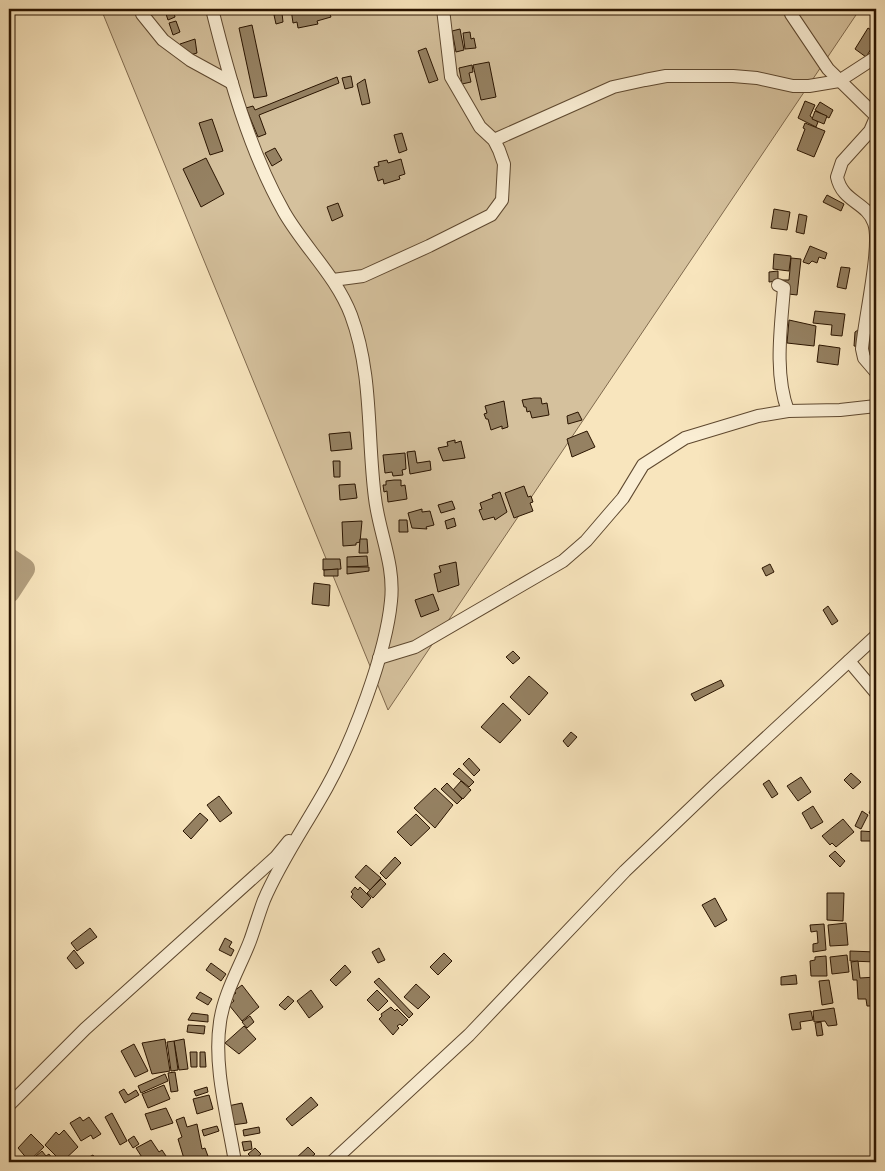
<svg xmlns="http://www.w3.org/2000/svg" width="885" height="1171" font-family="'EB Garamond',serif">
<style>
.green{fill:#d5c19d;stroke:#806a4e}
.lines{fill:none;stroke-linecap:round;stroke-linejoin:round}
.river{stroke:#b29e7d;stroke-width:22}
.building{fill:#958162;stroke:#2a1400}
.minor-casing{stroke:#5e482f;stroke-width:14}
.minor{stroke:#faeed4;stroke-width:12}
</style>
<rect width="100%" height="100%" fill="#f8e5bd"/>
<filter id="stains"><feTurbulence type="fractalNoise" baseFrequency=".004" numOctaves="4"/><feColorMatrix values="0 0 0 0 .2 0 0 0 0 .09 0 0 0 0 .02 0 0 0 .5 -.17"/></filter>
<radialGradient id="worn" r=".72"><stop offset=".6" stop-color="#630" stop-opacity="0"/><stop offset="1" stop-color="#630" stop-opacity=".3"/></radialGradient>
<!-- green -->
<polygon class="green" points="101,9 860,9 388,710"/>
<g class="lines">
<!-- river -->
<polyline class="river" points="9,559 24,569 9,592"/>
</g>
<!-- building -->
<g class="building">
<polygon points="173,9 175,17 168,20 165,11"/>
<polygon points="291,9 328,9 331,17 317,21 318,24 298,28 297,22 293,23"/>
<polygon points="282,13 283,22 276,24 274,15"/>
<polygon points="176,21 180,32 173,35 169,23"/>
<polygon points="252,25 267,96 254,98 239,28"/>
<polygon points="868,28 876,33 876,41 866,57 855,49"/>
<polygon points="460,29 464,50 456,52 452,31"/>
<polygon points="470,32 471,39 474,38 476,48 465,49 463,33"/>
<polygon points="195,39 197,53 187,56 180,44"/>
<polygon points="426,48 438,80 429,83 418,51"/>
<polygon points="489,62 496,97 481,100 473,65"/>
<polygon points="472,65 473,72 469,73 471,82 462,84 459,68"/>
<polygon points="351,76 353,87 345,89 342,78"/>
<polygon points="337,77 339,83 259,115 266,134 258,137 246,108 253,106 255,110"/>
<polygon points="365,79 370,103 362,105 357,84"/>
<polygon points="805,101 815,105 810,116 818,122 816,127 798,118"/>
<polygon points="820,102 833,110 829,118 815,110"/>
<polygon points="815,111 827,116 824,124 812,119"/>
<polygon points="212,119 223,151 210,155 199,123"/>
<polygon points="805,123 825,131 814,157 797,150 805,129 803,128"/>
<polygon points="402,133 407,150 399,153 394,135"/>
<polygon points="275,148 282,160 272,166 265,153"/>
<polygon points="206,158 224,194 201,207 183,169"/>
<polygon points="401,159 405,174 399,176 400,179 384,184 383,179 378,181 374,167 379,166 378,162 387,160 388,163"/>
<polygon points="827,195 844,204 841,211 823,202"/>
<polygon points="338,203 343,216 332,221 327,207"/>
<polygon points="774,209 790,212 787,230 771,228"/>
<polygon points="799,214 807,216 804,234 796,232"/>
<polygon points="810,246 827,253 825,259 819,257 817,263 812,261 809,264 803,262"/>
<polygon points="774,254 791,256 789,271 773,269"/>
<polygon points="791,258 801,259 797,295 780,293 781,280 789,280"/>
<polygon points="841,267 850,268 846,289 837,287"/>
<polygon points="778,271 778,281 769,282 769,272"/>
<polygon points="815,311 845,314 842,336 831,335 832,325 813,323"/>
<polygon points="789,320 816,326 814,346 787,343"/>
<polygon points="871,329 876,330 876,353 872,352 870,355 859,354 861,347 854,346 855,332 858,330 871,332"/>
<polygon points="819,345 840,348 838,365 817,362"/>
<polygon points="534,398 541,398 542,404 547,403 549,415 532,418 530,411 527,412 526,407 524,407 522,400"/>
<polygon points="504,401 508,427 502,429 502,426 491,430 488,419 486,419 484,414 487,413 485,406"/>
<polygon points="578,412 582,420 568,424 567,416"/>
<polygon points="587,431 595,447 572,457 567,439"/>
<polygon points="350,432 352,449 331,451 329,434"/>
<polygon points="455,440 455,443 461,441 465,458 443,461 438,448 448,446 447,442"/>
<polygon points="415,451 417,463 430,461 431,470 410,474 407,452"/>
<polygon points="405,453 406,469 402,470 403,475 393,476 392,472 385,473 383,455"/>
<polygon points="333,461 340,461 340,477 334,477"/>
<polygon points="394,480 401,480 401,486 405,485 407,499 388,502 387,491 384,492 383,485 386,485 386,481"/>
<polygon points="355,484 357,498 340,500 339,485"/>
<polygon points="524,486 528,497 531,496 533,502 530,503 533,511 514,518 505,493"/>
<polygon points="500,492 507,512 495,520 494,517 483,520 479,510 482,509 480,503 493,498 492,495"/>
<polygon points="452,501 455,509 441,513 438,505"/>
<polygon points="422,509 422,512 430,511 434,525 426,527 427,529 412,528 408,513"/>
<polygon points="454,518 456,526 447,529 445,521"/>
<polygon points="399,520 407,520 408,532 399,532"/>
<polygon points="362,521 360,542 356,543 356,545 343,546 342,522"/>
<polygon points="360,539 367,539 368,553 359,553"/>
<polygon points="367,556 368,566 347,567 347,557"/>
<polygon points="323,559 340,559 341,569 323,570"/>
<polygon points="456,562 459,585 438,592 434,574 441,572 439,566"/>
<polygon points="770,564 774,572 766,576 762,568"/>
<polygon points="347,567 369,567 369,571 347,574"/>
<polygon points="338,569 338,576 324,576 324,570"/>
<polygon points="314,583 330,585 329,606 312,604"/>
<polygon points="433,594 439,610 421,617 415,600"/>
<polygon points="828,606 838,621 832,625 823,610"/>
<polygon points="513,651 520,658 513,664 506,657"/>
<polygon points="529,676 548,693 529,715 510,697"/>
<polygon points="721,680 724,686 695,701 691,694"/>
<polygon points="503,703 521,720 500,743 481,727"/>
<polygon points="571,732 577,737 568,747 563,741"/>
<polygon points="469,758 480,770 474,776 463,764"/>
<polygon points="459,768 474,782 469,787 453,774"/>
<polygon points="851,773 861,782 853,789 844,780"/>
<polygon points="801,777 811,792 798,801 787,786"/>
<polygon points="769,780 778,794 772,798 763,784"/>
<polygon points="461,781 471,790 463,799 453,790"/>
<polygon points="447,783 462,799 457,804 441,789"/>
<polygon points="435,788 453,805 435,828 414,808"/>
<polygon points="219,796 232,813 220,822 207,805"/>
<polygon points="876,799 876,817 869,813"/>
<polygon points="813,806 823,822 811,829 802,813"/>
<polygon points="862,811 868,815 861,829 855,826"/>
<polygon points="200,813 208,820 191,839 183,831"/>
<polygon points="416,814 430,828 411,846 397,832"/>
<polygon points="843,819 854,832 836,847 832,843 830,845 822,836"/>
<polygon points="861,831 876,832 876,841 861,841"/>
<polygon points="835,851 845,861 840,867 829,856"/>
<polygon points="395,857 401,863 386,879 380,873"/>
<polygon points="366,865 381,878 370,890 355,877"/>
<polygon points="381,879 386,884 373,898 367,893"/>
<polygon points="355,887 358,890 360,887 371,898 362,908 351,897 353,894 351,892"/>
<polygon points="827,893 844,893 843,921 827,920"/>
<polygon points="715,898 727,920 715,927 702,905"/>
<polygon points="846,923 848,945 830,946 828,925"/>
<polygon points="824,924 826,950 813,952 813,944 818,943 817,931 811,932 810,925"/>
<polygon points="90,928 97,937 77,951 71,943"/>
<polygon points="225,938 232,942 229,947 234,950 231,956 219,950"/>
<polygon points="379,948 385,960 378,963 372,952"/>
<polygon points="74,950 84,963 76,969 67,958"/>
<polygon points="850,951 876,952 876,962 850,961"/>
<polygon points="444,953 452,961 438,975 430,967"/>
<polygon points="847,955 849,972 832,974 830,957"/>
<polygon points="826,956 827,976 811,976 810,961 815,960 815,957"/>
<polygon points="858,961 860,978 876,977 876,1006 867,1006 866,999 858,999 857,980 853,980 851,962"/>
<polygon points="211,963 226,974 221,981 206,970"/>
<polygon points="345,965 351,972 336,986 330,980"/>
<polygon points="796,975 797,984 781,985 781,977"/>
<polygon points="379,978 413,1014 409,1018 374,982"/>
<polygon points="829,980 833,1003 822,1005 819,981"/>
<polygon points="416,984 430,997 418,1009 404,997"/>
<polygon points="242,985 259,1007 242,1021 229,1005 234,1001 231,997 236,993 234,991"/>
<polygon points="311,990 323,1007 309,1018 297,1001"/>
<polygon points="377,990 388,1001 378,1011 367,1000"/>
<polygon points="200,992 212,999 208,1005 196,998"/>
<polygon points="288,996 294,1001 285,1010 279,1005"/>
<polygon points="391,1007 395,1011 397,1009 408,1020 402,1026 400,1024 397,1026 399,1028 393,1035 379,1019 382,1016 381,1014"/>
<polygon points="834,1008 837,1025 828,1026 825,1021 814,1022 813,1011"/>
<polygon points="811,1011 813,1020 800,1022 801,1029 792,1030 789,1014"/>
<polygon points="192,1013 208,1015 208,1022 188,1020"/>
<polygon points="250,1016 254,1022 247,1028 242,1022"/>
<polygon points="821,1022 823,1035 817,1036 815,1023"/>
<polygon points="188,1025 205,1026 204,1034 187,1032"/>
<polygon points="244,1026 256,1039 239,1054 225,1043"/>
<polygon points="165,1039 170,1071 152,1074 142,1043"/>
<polygon points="184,1039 188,1069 179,1070 174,1041"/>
<polygon points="174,1041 178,1070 171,1071 167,1042"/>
<polygon points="134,1044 148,1071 135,1077 121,1051"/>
<polygon points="190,1052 197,1052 197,1067 191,1067"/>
<polygon points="200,1052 205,1052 206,1067 200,1067"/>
<polygon points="175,1072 178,1091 171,1092 168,1073"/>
<polygon points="165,1074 168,1081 141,1093 138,1086"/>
<polygon points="164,1085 170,1099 148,1108 142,1094"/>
<polygon points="207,1087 208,1092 196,1096 194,1091"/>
<polygon points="124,1089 128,1095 136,1090 139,1095 125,1103 119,1092"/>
<polygon points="209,1095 213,1109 197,1114 193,1099"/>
<polygon points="311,1097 318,1105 292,1126 286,1119"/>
<polygon points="242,1103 247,1123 232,1125 228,1106"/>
<polygon points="166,1108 173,1123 151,1130 145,1114"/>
<polygon points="112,1113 127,1141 120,1145 105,1117"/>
<polygon points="80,1117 83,1121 89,1117 101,1134 93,1139 91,1135 81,1141 70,1123"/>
<polygon points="184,1117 187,1127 197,1124 202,1149 205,1148 209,1159 185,1162 178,1139 182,1137 176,1120"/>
<polygon points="217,1126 219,1131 204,1136 202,1130"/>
<polygon points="259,1127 260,1133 244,1136 243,1130"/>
<polygon points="64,1130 78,1147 62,1162 45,1145 56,1132 59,1135"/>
<polygon points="31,1134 44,1147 29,1161 18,1148"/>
<polygon points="134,1136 139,1144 133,1148 128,1140"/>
<polygon points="151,1140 159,1152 162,1150 168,1159 164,1162 145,1162 136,1148"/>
<polygon points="251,1141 252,1149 244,1151 242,1142"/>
<polygon points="308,1147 315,1154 306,1162 296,1162 294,1160"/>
<polygon points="255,1148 261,1154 254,1160 248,1154"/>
<polygon points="42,1151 46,1156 49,1154 54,1161 57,1159 60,1162 39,1162 36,1156"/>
<polygon points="93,1155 98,1162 80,1162"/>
</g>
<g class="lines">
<defs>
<g id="minor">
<polyline points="141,9 142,14 163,40 190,60 232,83"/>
<path d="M212,9C229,77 249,150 284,212C304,247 336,276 351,315C373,374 367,437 375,498C379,533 395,564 391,601C386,654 353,740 327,787C306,825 281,860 264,900C259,913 255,927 250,941C240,967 224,993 220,1022C213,1067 228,1118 235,1162"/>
<polyline points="791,14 828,69 876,116"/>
<path d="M876,117L870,131L842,162L837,177C842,202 867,202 874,223C882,245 864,321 862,349L864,358L876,372"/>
<polyline points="494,140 613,87 645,80 666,76 733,76 757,78 793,86 809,86 839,81 876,57"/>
<polyline points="333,280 363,276 429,246 491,215 502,200 504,164 499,150 494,140 480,127 451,77 443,9"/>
<path d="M778,285L784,288C781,327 774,374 788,411"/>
<polyline points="379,658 415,647 563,561 586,541 610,513 623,498 643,465 685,438 758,416 788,411 840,410 876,406"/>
<polyline points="849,661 876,693"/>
<polyline points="9,1105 85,1029 276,857 289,841"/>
<polyline points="332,1162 469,1035 625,871 715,785 876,636"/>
</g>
</defs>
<!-- minor casing -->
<use href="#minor" class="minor-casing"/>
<!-- minor -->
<use href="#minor" class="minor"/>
</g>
<!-- margin -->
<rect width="885" height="1171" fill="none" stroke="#f8e5bd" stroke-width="30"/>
<rect x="10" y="10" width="865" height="1151" fill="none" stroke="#2a1400" stroke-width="2.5"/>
<rect x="15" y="15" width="855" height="1141" fill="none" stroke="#2a1400"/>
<rect width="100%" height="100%" filter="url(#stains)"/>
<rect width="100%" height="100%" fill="url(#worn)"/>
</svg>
